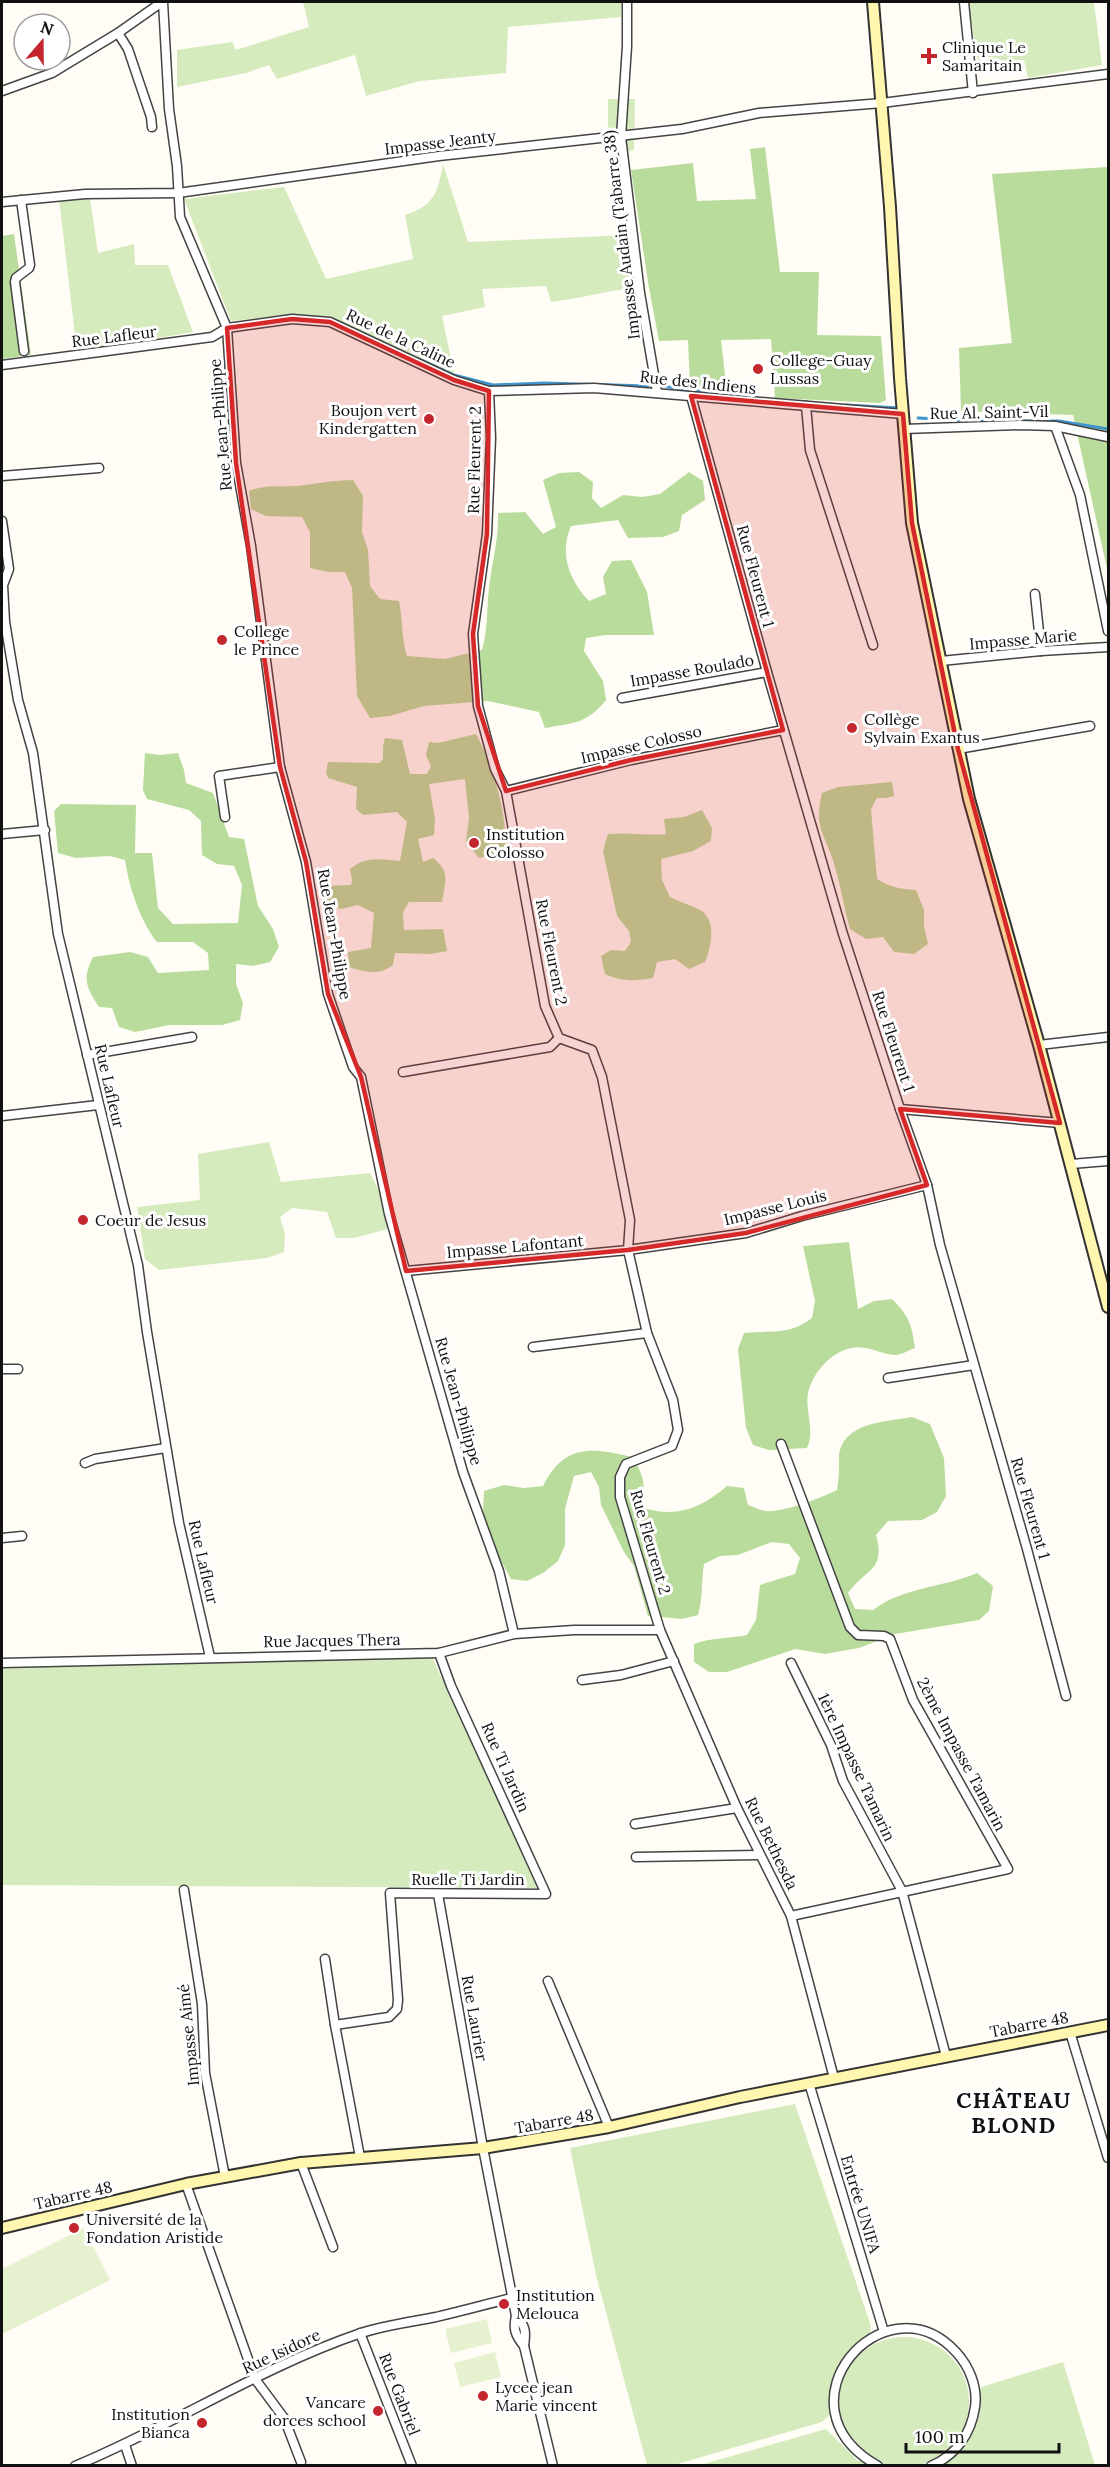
<svg xmlns="http://www.w3.org/2000/svg" width="1110" height="2467" font-family="Lora,serif">
<style>
.green{fill:#d5ebbd}
.forest{fill:#b9dc9c}
.pitch{fill:#e6f2cf}
.lines{fill:none;stroke-linecap:round;stroke-linejoin:round}
.stream{stroke:#3f96cf;stroke-width:3}
.street-casing{stroke:#444;stroke-width:11}
.secondary-casing{stroke:#333;stroke-width:14}
.street{stroke:#fff;stroke-width:8}
.secondary{stroke:#fff6b0;stroke-width:10}
.marked{fill:#d62828;fill-opacity:0.2;stroke:#d62828;stroke-width:4.5;stroke-linejoin:round}
.poi-dot{fill:#c4262e;stroke:#fff;stroke-width:2}
.labels{text-anchor:middle;dominant-baseline:central;stroke-width:6;stroke-linejoin:round;paint-order:stroke}
.poi-label{font-size:16px;fill:#111;stroke:#fff;text-anchor:start}
.street-label{font-size:16px;fill:#111;stroke:#fff}
.district-label{font-size:22px;font-weight:bold;letter-spacing:1.5px;fill:#111;stroke:#fff}
</style>
<rect width="100%" height="100%" fill="#fffdf5"/>
<!-- green -->
<g class="green">
<polygon points="303,2 621,2 621,17 508,27 506,73 420,81 366,96 355,55 277,79 269,65 246,73 177,87 177,50 232,42 236,50 309,27"/>
<polygon points="968,2 1094,2 1102,65 1028,78 1024,60 979,67"/>
<polygon points="608,99 635,99 634,150 608,154"/>
<path d="M443,164L468,242L630,235L637,288C607,290 580,299 551,302L546,286L482,289L485,307L442,316L454,373L327,316H281L231,321L184,199L284,187L326,279L413,259L405,215C434,206 438,192 443,164Z"/>
<polygon points="90,198 98,253 134,244 135,265 168,265 193,332 77,352 59,199"/>
<polygon points="269,1142 281,1182 370,1173 382,1197 388,1229 354,1238 336,1238 327,1212 292,1208 280,1217 285,1234 284,1252 267,1258 159,1270 145,1259 137,1207 200,1200 198,1154"/>
<polygon points="431,1655 539,1888 2,1885 2,1667"/>
<polygon points="795,2104 871,2326 870,2335 846,2354 835,2378 830,2415 822,2422 674,2465 647,2465 596,2275 570,2148"/>
<circle cx="904" cy="2402" r="65"/>
<path d="M1063,2362L1095,2465L942,2466C970,2437 974,2426 981,2387Z"/>
<polygon points="826,2429 857,2460 868,2465 700,2465"/>
</g>
<!-- forest -->
<g class="forest">
<polygon points="765,147 780,272 819,272 817,335 881,336 886,400 880,403 775,398 771,339 721,340 727,393 690,387 688,340 659,341 649,288 631,170 693,163 697,201 756,199 750,149"/>
<polygon points="1108,167 1108,573 1073,415 961,411 959,348 1012,343 992,174"/>
<polygon points="14,234 31,355 2,359 2,236"/>
<path d="M579,472L593,482L592,498L601,508L623,495L642,497L660,494L689,472L703,481L705,500L682,515L679,531L663,537L628,538L618,520L571,526C559,553 569,580 589,601L606,594L603,577L612,561L631,560L647,592L654,635H606L586,638L584,651L603,681L606,700C587,724 573,723 545,728L539,712L488,701L424,706L390,716L370,718L357,696L352,588L345,572H328L310,568V532L302,517L266,516L251,509L249,491C266,484 278,487 296,486C316,484 334,480 353,480L363,496L362,532L368,550L370,586L380,599L399,601C403,620 401,637 407,656L445,659L482,650C487,632 487,616 488,598C490,569 499,542 498,513L525,512L543,534L556,527L543,480L559,473Z"/>
<path d="M476,734C492,762 509,819 505,851L479,858L466,841L469,818L465,779L429,784L435,819L434,835L418,839L423,862L433,858C451,872 445,881 442,902H409L403,912L404,930L443,929L447,951L431,954L395,953L393,965C379,976 365,972 349,967L348,952L371,948L374,913L358,905L341,909L324,904L321,886L351,885L352,880L350,869C365,856 381,859 400,861L407,822L397,812L363,815L356,809L357,787L328,778L326,772L328,762L379,763L383,759V746L385,738L402,740L410,774H427L431,766L426,755L429,742L438,743Z"/>
<path d="M145,753L160,755L178,753L184,770L186,783L213,793L229,837L244,839L258,906L273,929L279,947L270,962L253,966L236,964V984L243,1003L240,1020L222,1025H169L135,1032L119,1027L112,1008L99,1007C86,987 82,979 93,957L130,952L148,957L158,973L209,970L208,953L193,942H157C140,921 129,887 125,860L110,856L76,858L58,853L54,811L61,804L136,805L135,853H152L158,908L173,924L238,923L242,885L234,866L217,864L202,855L201,821L189,810L147,799L143,790Z"/>
<path d="M892,782L894,796L886,798H877L871,809L877,879C889,887 901,889 916,890L924,910V927L928,944L914,954L894,952L883,937L866,939L850,929C844,907 840,883 833,860C823,831 814,827 822,793L838,787Z"/>
<path d="M702,810L712,828L711,841L693,851L661,859L662,880L670,897C679,902 694,906 702,911C717,923 711,948 705,962L689,969L675,959L657,962L653,978C635,981 622,982 605,974L601,956L611,950L625,951L631,942L629,931L617,916L603,851L608,834C628,832 646,836 666,834L664,819L684,817Z"/>
<path d="M849,1242L858,1309L874,1301L892,1299C909,1316 912,1325 915,1348C909,1350 903,1354 897,1355C887,1356 875,1349 865,1348C840,1343 816,1367 809,1389C803,1409 816,1429 807,1448L769,1450L753,1445L746,1428L738,1349L744,1333C772,1330 788,1336 812,1318L815,1301L803,1246Z"/>
<path d="M912,1417L930,1424L944,1458L946,1496L937,1512L922,1520L888,1521L876,1535C886,1571 866,1568 848,1593L855,1609L873,1610C903,1587 942,1588 977,1573L993,1586L989,1611L979,1620L895,1634L859,1648L825,1654L795,1649L727,1672H709L694,1662V1644C712,1637 729,1639 747,1635L756,1620L760,1585L795,1574L800,1558L789,1544L772,1542L738,1555L720,1556L704,1564C701,1582 703,1598 698,1615L682,1619L648,1616L634,1566L624,1552L601,1505L599,1487L591,1472L574,1476L565,1509V1545L558,1561L543,1573L527,1581L511,1579L498,1555L483,1512L484,1491L504,1485L524,1488L543,1486C564,1444 591,1447 632,1457C645,1476 645,1486 643,1508C677,1518 700,1509 727,1486L744,1488L748,1505C754,1507 761,1511 767,1511C785,1512 821,1498 837,1490C839,1478 839,1468 839,1457C842,1422 885,1422 912,1417Z"/>
</g>
<!-- pitch -->
<g class="pitch">
<polygon points="84,2228 110,2280 2,2334 2,2269"/>
<polygon points="487,2319 492,2343 451,2353 445,2329"/>
<polygon points="495,2352 501,2377 460,2387 454,2363"/>
</g>
<g class="lines">
<!-- stream -->
<g class="stream">
<polyline points="419,359 454,375 493,385 544,383 648,386"/>
<polyline points="662,386 725,395"/>
<polyline points="846,405 899,408"/>
<polyline points="918,418 979,421 1059,421 1108,429"/>
</g>
<defs>
<g id="street">
<polyline points="163,2 169,109 177,166 180,217 227,328 236,463 251,546 280,767 306,862 328,994 353,1067 361,1077 389,1214 463,1472 499,1571 514,1634"/>
<polyline points="627,2 627,46 621,137 640,293 657,392"/>
<polyline points="964,2 973,93"/>
<polyline points="118,33 128,49 151,117 152,127"/>
<polyline points="2,91 52,73 118,33 162,2"/>
<polyline points="21,200 30,265 29,268 16,278 15,282 24,351"/>
<polyline points="2,202 85,194 178,193 439,156 682,129 759,113 882,103 1108,74"/>
<polyline points="2,365 212,337 227,328 292,319 330,322 454,380 489,391 594,388 903,414"/>
<polyline points="489,391 491,438 487,534 473,634 478,706 495,769 506,791 545,1006 559,1038 592,1050 602,1077 630,1220 628,1250 647,1333 673,1400 678,1430 672,1446 626,1464 620,1477 620,1497 660,1630 737,1808 791,1916 834,2078"/>
<polyline points="691,396 767,672 843,934 900,1109 927,1185 940,1245 1027,1549 1066,1696"/>
<polyline points="806,406 810,450 873,645"/>
<polyline points="1055,426 1080,495 1108,631"/>
<polyline points="904,429 1020,425 1055,426 1108,437"/>
<polyline points="2,476 99,468"/>
<polyline points="2,521 9,569 3,585 5,622 18,700 33,753 58,934 138,1265 147,1332 179,1523 210,1657"/>
<polyline points="1035,594 1041,651"/>
<polyline points="941,661 1041,651 1108,647"/>
<polyline points="622,698 767,672"/>
<polyline points="958,749 1090,726"/>
<polyline points="506,791 631,760 783,730"/>
<polyline points="225,817 219,776 280,767"/>
<polyline points="2,834 45,830"/>
<polyline points="1039,1045 1108,1037"/>
<polyline points="87,1055 192,1037"/>
<polyline points="403,1072 550,1047 559,1038"/>
<polyline points="900,1109 1060,1123"/>
<polyline points="2,1116 98,1105"/>
<polyline points="1071,1164 1108,1161"/>
<polyline points="406,1271 628,1250 746,1233 802,1216 927,1185"/>
<polyline points="533,1347 647,1333"/>
<polyline points="2,1369 18,1369"/>
<polyline points="888,1378 974,1365"/>
<polyline points="781,1444 850,1627 858,1635 884,1636 890,1639 913,1700 1008,1869 791,1916"/>
<polyline points="85,1463 95,1459 166,1448"/>
<polyline points="2,1538 22,1536"/>
<polyline points="2,1663 439,1653 514,1634 574,1630 660,1630"/>
<polyline points="791,1663 831,1745 843,1781 902,1891 946,2056"/>
<polyline points="582,1680 621,1675 674,1661"/>
<polyline points="635,1824 737,1808"/>
<polyline points="636,1857 759,1855"/>
<polyline points="184,1890 202,2004 205,2073 225,2177"/>
<path d="M438,1894L483,2148L516,2316C513,2329 515,2335 524,2346L553,2466"/>
<polyline points="325,1959 335,2025 360,2157"/>
<polyline points="548,1981 609,2127"/>
<polyline points="335,2025 389,2017 397,2009 398,2000 390,1893 546,1894 451,1686 439,1653"/>
<polyline points="1070,2032 1108,2158"/>
<polyline points="809,2083 884,2332"/>
<polyline points="301,2163 333,2247"/>
<polyline points="186,2184 255,2379 284,2418 301,2462"/>
<path d="M516,2316C526,2326 526,2332 524,2346"/>
<polyline points="360,2333 412,2466"/>
<polyline points="125,2445 132,2466"/>
<path d="M75,2466C172,2426 261,2367 361,2333C386,2325 411,2322 436,2317C462,2311 487,2304 512,2298"/>
<path d="M878,2466C770,2405 885,2275 956,2352C969,2366 978,2387 975,2407C971,2434 956,2455 931,2466"/>
</g>
<g id="secondary">
<polyline points="873,2 890,207 900,378 912,523 969,799 1039,1045 1108,1307"/>
<polyline points="2,2228 186,2184 301,2163 483,2148 609,2127 740,2097 1108,2025"/>
</g>
</defs>
<!-- street casing -->
<use href="#street" class="street-casing"/>
<!-- secondary casing -->
<use href="#secondary" class="secondary-casing"/>
<!-- street -->
<use href="#street" class="street"/>
<!-- secondary -->
<use href="#secondary" class="secondary"/>
</g>
<!-- marked area -->
<path class="marked" d="M292,319L330,322L454,380L489,391L487,534L473,634L478,706L506,791L631,760L783,730L691,396L903,414L912,523L958,749L1060,1123L900,1109L927,1185L746,1233L628,1250L406,1271L361,1077L328,994L306,862L280,767L236,463L227,328Z"/>
<!-- markers -->
<g class="poi-dot">
<path d="M926 47h6v6h6v6h-6v6h-6v-6h-6v-6h6z"/>
<circle cx="758" cy="369" r="6"/>
<circle cx="429" cy="419" r="6"/>
<circle cx="222" cy="640" r="6"/>
<circle cx="852" cy="728" r="6"/>
<circle cx="474" cy="843" r="6"/>
<circle cx="83" cy="1220" r="6"/>
<circle cx="74" cy="2228" r="6"/>
<circle cx="504" cy="2304" r="6"/>
<circle cx="483" cy="2396" r="6"/>
<circle cx="378" cy="2411" r="6"/>
<circle cx="202" cy="2423" r="6"/>
</g>
<g class="labels">
<!-- poi labels -->
<g class="poi-label">
<text x="942" y="47">Clinique Le<tspan x="942" dy="18">Samaritain</tspan></text>
<text x="770" y="360">College-Guay<tspan x="770" dy="18">Lussas</tspan></text>
<text x="417" y="410" text-anchor="end">Boujon vert<tspan x="417" dy="18">Kindergatten</tspan></text>
<text x="234" y="631">College<tspan x="234" dy="18">le Prince</tspan></text>
<text x="864" y="719">Collège<tspan x="864" dy="18">Sylvain Exantus</tspan></text>
<text x="486" y="834">Institution<tspan x="486" dy="18">Colosso</tspan></text>
<text x="95" y="1220">Coeur de Jesus</text>
<text x="86" y="2219">Université de la<tspan x="86" dy="18">Fondation Aristide</tspan></text>
<text x="516" y="2295">Institution<tspan x="516" dy="18">Melouca</tspan></text>
<text x="495" y="2387">Lycee jean<tspan x="495" dy="18">Marie vincent</tspan></text>
<text x="366" y="2402" text-anchor="end">Vancare<tspan x="366" dy="18">dorces school</tspan></text>
<text x="190" y="2414" text-anchor="end">Institution<tspan x="190" dy="18">Bianca</tspan></text>
</g>
<!-- street labels -->
<g class="street-label">
<text transform="translate(440 142) rotate(-7)">Impasse Jeanty</text>
<text transform="translate(621 235) rotate(-97)">Impasse Audain (Tabarre 38)</text>
<text transform="translate(114 336) rotate(-7)">Rue Lafleur</text>
<text transform="translate(401 338) rotate(25)">Rue de la Caline</text>
<text transform="translate(698 382) rotate(6)">Rue des Indiens</text>
<text transform="translate(989 412) rotate(-1)">Rue Al. Saint-Vil</text>
<text transform="translate(220 425) rotate(-95)">Rue Jean-Philippe</text>
<text transform="translate(474 460) rotate(-89)">Rue Fleurent 2</text>
<text transform="translate(756 576) rotate(75)">Rue Fleurent 1</text>
<text transform="translate(1023 639) rotate(-5)">Impasse Marie</text>
<text transform="translate(692 670) rotate(-10)">Impasse Roulado</text>
<text transform="translate(641 744) rotate(-13)">Impasse Colosso</text>
<text transform="translate(335 934) rotate(80)">Rue Jean-Philippe</text>
<text transform="translate(552 952) rotate(79)">Rue Fleurent 2</text>
<text transform="translate(894 1041) rotate(72)">Rue Fleurent 1</text>
<text transform="translate(110 1086) rotate(77)">Rue Lafleur</text>
<text transform="translate(775 1207) rotate(-14)">Impasse Louis</text>
<text transform="translate(515 1246) rotate(-5)">Impasse Lafontant</text>
<text transform="translate(459 1401) rotate(74)">Rue Jean-Philippe</text>
<text transform="translate(1031 1508) rotate(74)">Rue Fleurent 1</text>
<text transform="translate(651 1542) rotate(74)">Rue Fleurent 2</text>
<text transform="translate(204 1562) rotate(77)">Rue Lafleur</text>
<text transform="translate(332 1640) rotate(-1)">Rue Jacques Thera</text>
<text transform="translate(962 1754) rotate(62)">2ème Impasse Tamarin</text>
<text transform="translate(506 1767) rotate(66)">Rue Ti Jardin</text>
<text transform="translate(857 1767) rotate(65)">1ère Impasse Tamarin</text>
<text transform="translate(772 1843) rotate(64)">Rue Bethesda</text>
<text x="468" y="1879">Ruelle Ti Jardin</text>
<text transform="translate(475 2018) rotate(80)">Rue Laurier</text>
<text transform="translate(1029 2024) rotate(-11)">Tabarre 48</text>
<text transform="translate(188 2035) rotate(-96)">Impasse Aimé</text>
<text transform="translate(554 2121) rotate(-10)">Tabarre 48</text>
<text transform="translate(73 2195) rotate(-13)">Tabarre 48</text>
<text transform="translate(861 2204) rotate(73)">Entrée UNIFA</text>
<text transform="translate(281 2351) rotate(-25)">Rue Isidore</text>
<text transform="translate(400 2394) rotate(69)">Rue Gabriel</text>
</g>
<!-- district labels -->
<g class="district-label">
<text x="1014" y="2100">CHÂTEAU<tspan x="1014" dy="25">BLOND</tspan></text>
</g>
</g>
<!-- border -->
<rect width="1110" height="2467" fill="none" stroke="#111111" stroke-width="6"/>
<!-- north arrow -->
<g transform="translate(42 42) rotate(20)"><circle r="28" fill="#ffffff" stroke="#a0a0a0" stroke-width="1.5"/>
<path d="M0-4.5L10 22L0 15L-10 22Z" fill="#c4262e"/>
<text y="-9" font-size="16" font-weight="bold" text-anchor="middle" fill="#111111">N</text>
</g>
<!-- scale -->
<path d="M906 2443v9h153v-9" fill="none" stroke="#111111" stroke-width="3"/>
<text x="915" y="2443" font-size="18" fill="#111111" stroke="#ffffff" stroke-width="4.5" paint-order="stroke">100 m</text>
</svg>
